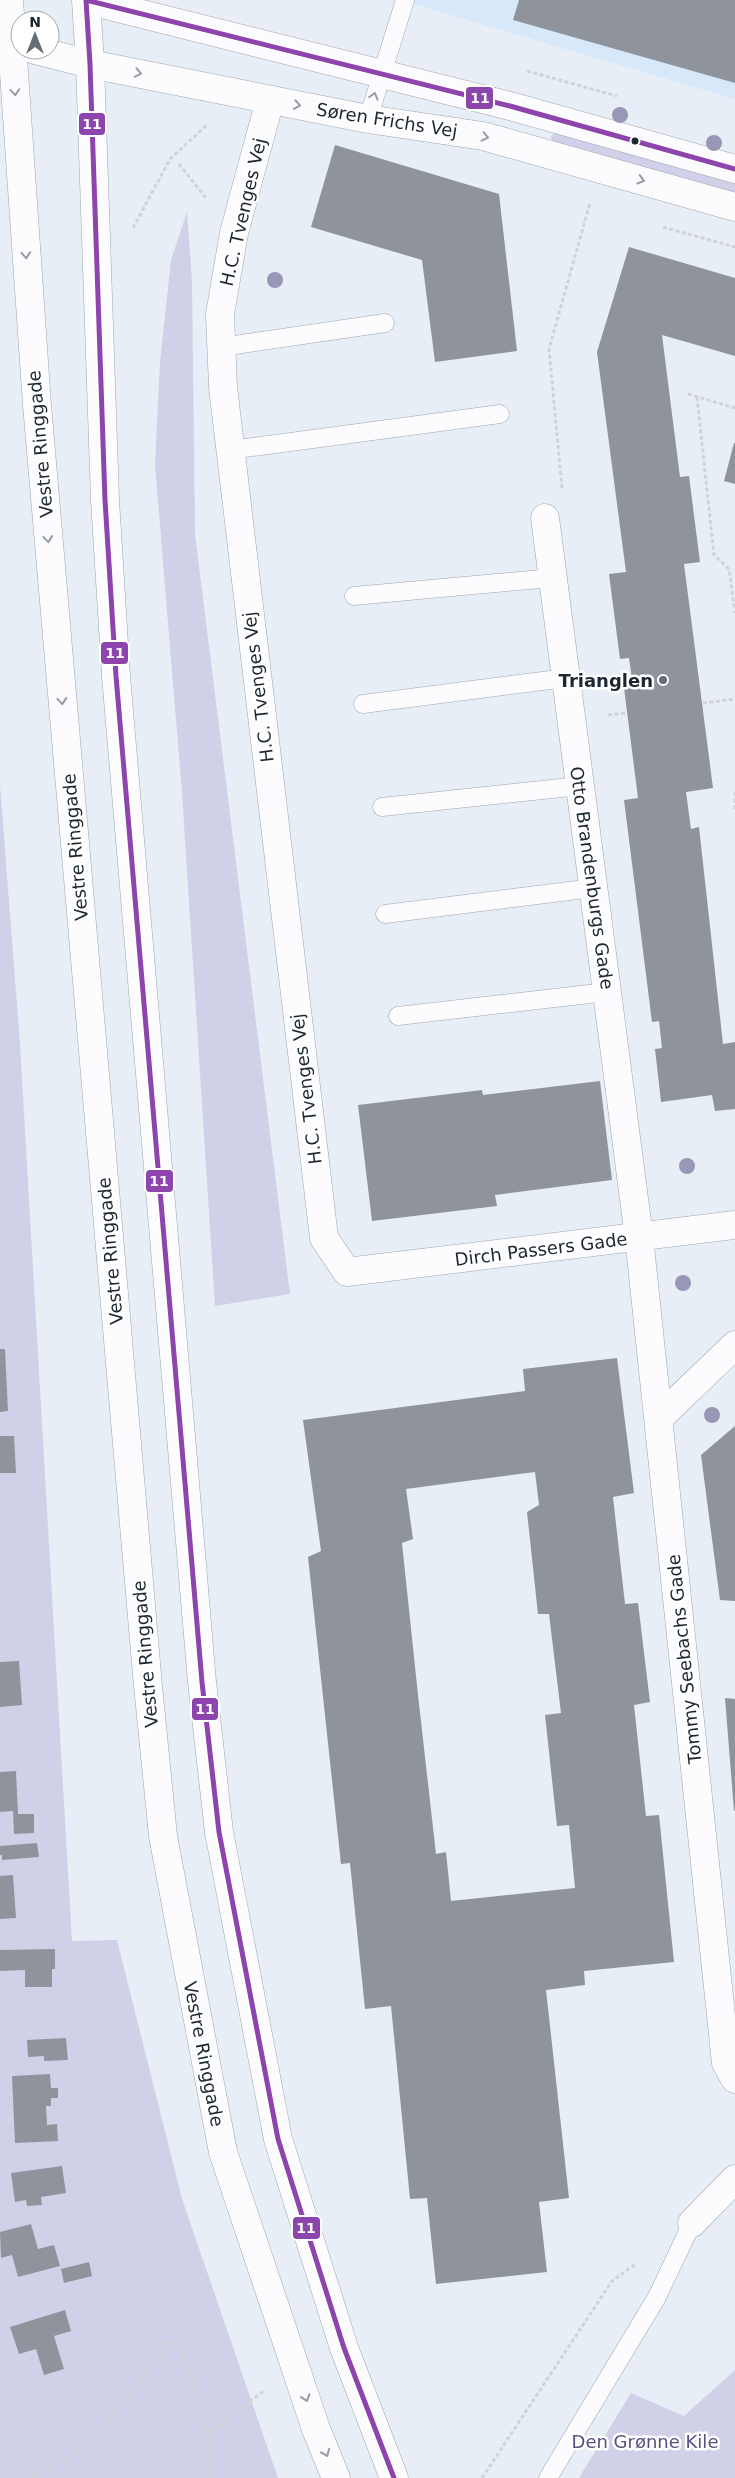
<svg xmlns="http://www.w3.org/2000/svg" width="735" height="2478" font-family="'DejaVu Sans',sans-serif">
<style>
.built{fill:#d6e8fa}
.green{fill:#d0d1e8}
.building{fill:#8f949c;fill-rule:evenodd}
.lines{fill:none;stroke-linecap:round;stroke-linejoin:round}
.lane-casing{stroke:#9da5ad;stroke-width:19}
.street-casing{stroke:#9da5ad;stroke-width:29}
.secondary-casing{stroke:#9da5ad;stroke-width:29}
.path{stroke:#d1d4d6;stroke-width:3;stroke-dasharray:4 2.5;stroke-linecap:butt}
.lane{stroke:#fcfcfe;stroke-width:18}
.street{stroke:#fcfcfe;stroke-width:28}
.secondary{stroke:#fcfcfe;stroke-width:28}
.bus-1-casing{stroke:#fff;stroke-width:9}
.bus-1{stroke:#8e44ad;stroke-width:5}
.tree{fill:#9897b6}
.oneway{stroke:#979ca2}
.bus-dot{fill:#1c2731;stroke:#fff;stroke-width:2}
.poi-dot{fill:#636d76;stroke:#fff;stroke-width:2}
.labels{text-anchor:middle;dominant-baseline:central;stroke-width:5;stroke-linejoin:round;paint-order:stroke}
.street-label{font-size:18px;fill:#1c2731;stroke:#fff}
.poi-label{font-size:18px;font-weight:bold;fill:#1c2731;stroke:#fff;text-anchor:end}
.park-label{font-size:18px;fill:#575082;stroke:#fff}
.line-badge{stroke:#fff;stroke-width:2}
.badge-label{font-size:14px;text-anchor:middle;font-weight:bold;fill:#fff}
</style>
<rect width="100%" height="100%" fill="#e8eef5"/>
<!-- built -->
<polygon class="built" points="400,0 735,0 735,99"/>
<!-- green -->
<g class="green">
<polygon points="555,132 735,181 735,193 552,141 551,136"/>
<polygon points="187,212 192,280 195,534 290,1294 215,1306 182,793 155,465 160,362 171,260"/>
<polygon points="0,785 20,1044 72,1941 117,1940 182,2199 278,2478 0,2478"/>
<polygon points="735,2370 735,2478 579,2478 631,2393 684,2416"/>
</g>
<!-- building -->
<g class="building">
<polygon points="519,0 735,0 735,83 513,20"/>
<polygon points="335,145 499,194 517,351 435,362 422,260 311,227"/>
<polygon points="629,247 735,278 735,356 662,335 680,477 689,476 700,562 684,564 713,788 686,792 691,829 699,827 723,1044 735,1042 735,1109 715,1111 712,1095 661,1102 655,1049 662,1048 659,1021 652,1022 624,800 638,798 623,680 632,679 629,658 620,659 609,574 626,572 597,352"/>
<polygon points="734,443 735,443 735,484 724,481"/>
<polygon points="600,1081 612,1180 495,1195 497,1206 372,1221 358,1105 482,1090 483,1095"/>
<polygon points="0,1349 5,1349 8,1411 0,1412"/>
<path d="M617,1358L634,1493L613,1497L625,1604L638,1603L650,1702L634,1705L646,1816L659,1815L674,1962L584,1971L585,1985L546,1990L569,2198L539,2202L547,2272L436,2284L427,2198L410,2199L391,2006L365,2009L350,1863L341,1864L308,1557L321,1551L303,1420L525,1391L523,1369ZM535,1472L539,1505L527,1512L538,1614H549L561,1713L545,1715L557,1826L569,1825L575,1888L451,1901L446,1852L436,1854L418,1695L402,1543L413,1539L406,1489Z"/>
<polygon points="735,1426 735,1601 720,1600 701,1455"/>
<polygon points="0,1436 14,1436 16,1473 0,1473"/>
<polygon points="19,1661 22,1705 0,1707 0,1662"/>
<polygon points="725,1698 735,1699 735,1810 734,1811"/>
<polygon points="16,1771 18,1814 34,1814 34,1833 14,1834 13,1811 0,1812 0,1772"/>
<polygon points="37,1843 39,1857 2,1860 2,1855 0,1855 0,1846"/>
<polygon points="13,1875 16,1918 0,1919 0,1876"/>
<polygon points="55,1949 55,1969 52,1969 52,1987 25,1987 25,1970 0,1971 0,1950"/>
<polygon points="66,2038 68,2060 44,2061 44,2056 28,2057 27,2040"/>
<polygon points="50,2074 51,2088 58,2088 58,2098 51,2098 51,2106 46,2106 47,2125 57,2124 58,2141 15,2143 12,2076"/>
<polygon points="62,2166 66,2193 41,2197 42,2205 27,2206 26,2200 15,2202 11,2173"/>
<polygon points="31,2224 38,2249 54,2245 60,2266 18,2277 12,2255 1,2258 0,2232"/>
<polygon points="89,2262 92,2276 64,2283 61,2269"/>
<polygon points="65,2310 71,2331 54,2336 64,2369 44,2375 36,2349 19,2354 10,2327"/>
</g>
<g class="lines">
<defs>
<g id="lane">
<polyline points="368,119 405,0"/>
<polyline points="221,347 385,323"/>
<polyline points="230,450 500,414"/>
<polyline points="354,596 552,578"/>
<polyline points="363,704 566,678"/>
<polyline points="382,807 580,786"/>
<polyline points="385,914 593,888"/>
<polyline points="398,1016 607,992"/>
<polyline points="548,2478 657,2297 692,2223"/>
</g>
<g id="street">
<polyline points="270,100 234,233 220,314 223,387 324,1238 347,1272 735,1225"/>
<polyline points="545,518 639,1237 726,2063 735,2079"/>
<polyline points="659,1418 735,1345"/>
<polyline points="692,2223 735,2179"/>
</g>
<g id="secondary">
<polyline points="9,0 37,405 148,1686 163,1836 223,2152 316,2429 336,2478"/>
<polyline points="35,50 90,64 368,119 483,136 735,207"/>
<polyline points="394,2478 344,2348 278,2139 219,1832 202,1682 116,676 105,500 90,64 86,0 510,106 735,169"/>
</g>
</defs>
<!-- lane casing -->
<use href="#lane" class="lane-casing"/>
<!-- street casing -->
<use href="#street" class="street-casing"/>
<!-- secondary casing -->
<use href="#secondary" class="secondary-casing"/>
<!-- path -->
<g class="path">
<polyline points="527,71 617,96"/>
<polyline points="179,164 206,198"/>
<polyline points="663,227 735,247"/>
<polyline points="133,228 170,159 207,125"/>
<polyline points="688,394 735,408"/>
<polyline points="697,397 714,555 729,569 735,613"/>
<polyline points="562,488 549,349 590,203"/>
<polyline points="703,703 735,699"/>
<polyline points="608,715 627,713"/>
<polyline points="735,792 735,811"/>
<polyline points="208,2433 265,2390"/>
<polyline points="30,2478 86,2447 113,2416 169,2344 176,2342 182,2347 208,2433 211,2478"/>
<polyline points="482,2478 612,2281 637,2263"/>
</g>
<!-- lane -->
<use href="#lane" class="lane"/>
<!-- street -->
<use href="#street" class="street"/>
<!-- secondary -->
<use href="#secondary" class="secondary"/>
<defs>
<polyline id="bus-1" points="394,2478 344,2348 278,2139 219,1832 202,1682 116,676 105,500 90,64 86,0 510,106 735,169"/>
</defs>
<!-- bus-1 casing -->
<use href="#bus-1" class="bus-1-casing"/>
<!-- bus-1 -->
<use href="#bus-1" class="bus-1"/>
</g>
<!-- trees -->
<g class="tree">
<circle cx="620" cy="115" r="8"/>
<circle cx="714" cy="143" r="8"/>
<circle cx="275" cy="280" r="8"/>
<circle cx="687" cy="1166" r="8"/>
<circle cx="683" cy="1283" r="8"/>
<circle cx="712" cy="1415" r="8"/>
</g>
<!-- one-way arrows -->
<defs><path id="oneway-chevron" d="M-2-3.5L2.5 0L-2 3.5" fill="none" stroke-width="1.6" stroke-linecap="round" stroke-linejoin="round" transform="scale(1.25)"/></defs>
<g class="oneway">
<use href="#oneway-chevron" transform="translate(138 73) rotate(11)"/>
<use href="#oneway-chevron" transform="translate(15 92) rotate(86)"/>
<use href="#oneway-chevron" transform="translate(374 96) rotate(-74)"/>
<use href="#oneway-chevron" transform="translate(297 105) rotate(11)"/>
<use href="#oneway-chevron" transform="translate(485 137) rotate(13)"/>
<use href="#oneway-chevron" transform="translate(641 180) rotate(16)"/>
<use href="#oneway-chevron" transform="translate(26 255) rotate(86)"/>
<use href="#oneway-chevron" transform="translate(48 539) rotate(85)"/>
<use href="#oneway-chevron" transform="translate(62 701) rotate(85)"/>
<use href="#oneway-chevron" transform="translate(306 2398) rotate(71)"/>
<use href="#oneway-chevron" transform="translate(326 2453) rotate(68)"/>
</g>
<!-- markers -->
<circle class="bus-dot" cx="635" cy="141" r="4.5"/>
<circle class="poi-dot" cx="663" cy="680" r="5"/>
<g class="labels">
<!-- street labels -->
<g class="street-label">
<text transform="translate(387 120) rotate(9)">Søren Frichs Vej</text>
<text transform="translate(243 212) rotate(-77)">H.C. Tvenges Vej</text>
<text transform="translate(40 444) rotate(-95)">Vestre Ringgade</text>
<text transform="translate(258 687) rotate(-97)">H.C. Tvenges Vej</text>
<text transform="translate(75 847) rotate(-95)">Vestre Ringgade</text>
<text transform="translate(592 878) rotate(82)">Otto Brandenburgs Gade</text>
<text transform="translate(306 1089) rotate(-97)">H.C. Tvenges Vej</text>
<text transform="translate(541 1249) rotate(-7)">Dirch Passers Gade</text>
<text transform="translate(110 1251) rotate(-95)">Vestre Ringgade</text>
<text transform="translate(145 1654) rotate(-95)">Vestre Ringgade</text>
<text transform="translate(684 1659) rotate(-96)">Tommy Seebachs Gade</text>
<text transform="translate(204 2054) rotate(79)">Vestre Ringgade</text>
</g>
<!-- poi labels -->
<g class="poi-label">
<text x="653" y="680">Trianglen</text>
</g>
<!-- park labels -->
<g class="park-label">
<text x="645" y="2441">Den Grønne Kile</text>
</g>
</g>
<g class="line-badge">
<rect x="465" y="86" width="29" height="24" rx="5" fill="#8e44ad"/>
<rect x="78" y="112" width="28" height="24" rx="5" fill="#8e44ad"/>
<rect x="100" y="641" width="29" height="24" rx="5" fill="#8e44ad"/>
<rect x="145" y="1169" width="29" height="24" rx="5" fill="#8e44ad"/>
<rect x="191" y="1697" width="28" height="24" rx="5" fill="#8e44ad"/>
<rect x="292" y="2216" width="29" height="24" rx="5" fill="#8e44ad"/>
</g>
<g class="badge-label">
<text x="480" y="103">11</text>
<text x="92" y="129">11</text>
<text x="115" y="658">11</text>
<text x="159" y="1186">11</text>
<text x="205" y="1714">11</text>
<text x="306" y="2233">11</text>
</g>
<!-- north arrow -->
<g transform="translate(35 35)"><circle r="24" fill="#ffffff" stroke="#a4a9ad"/>
<path d="M0-4L9 19L0 12L-9 19Z" fill="#636d76"/>
<text y="-8" font-size="14" font-weight="bold" text-anchor="middle" fill="#1c2731">N</text>
</g>
</svg>
